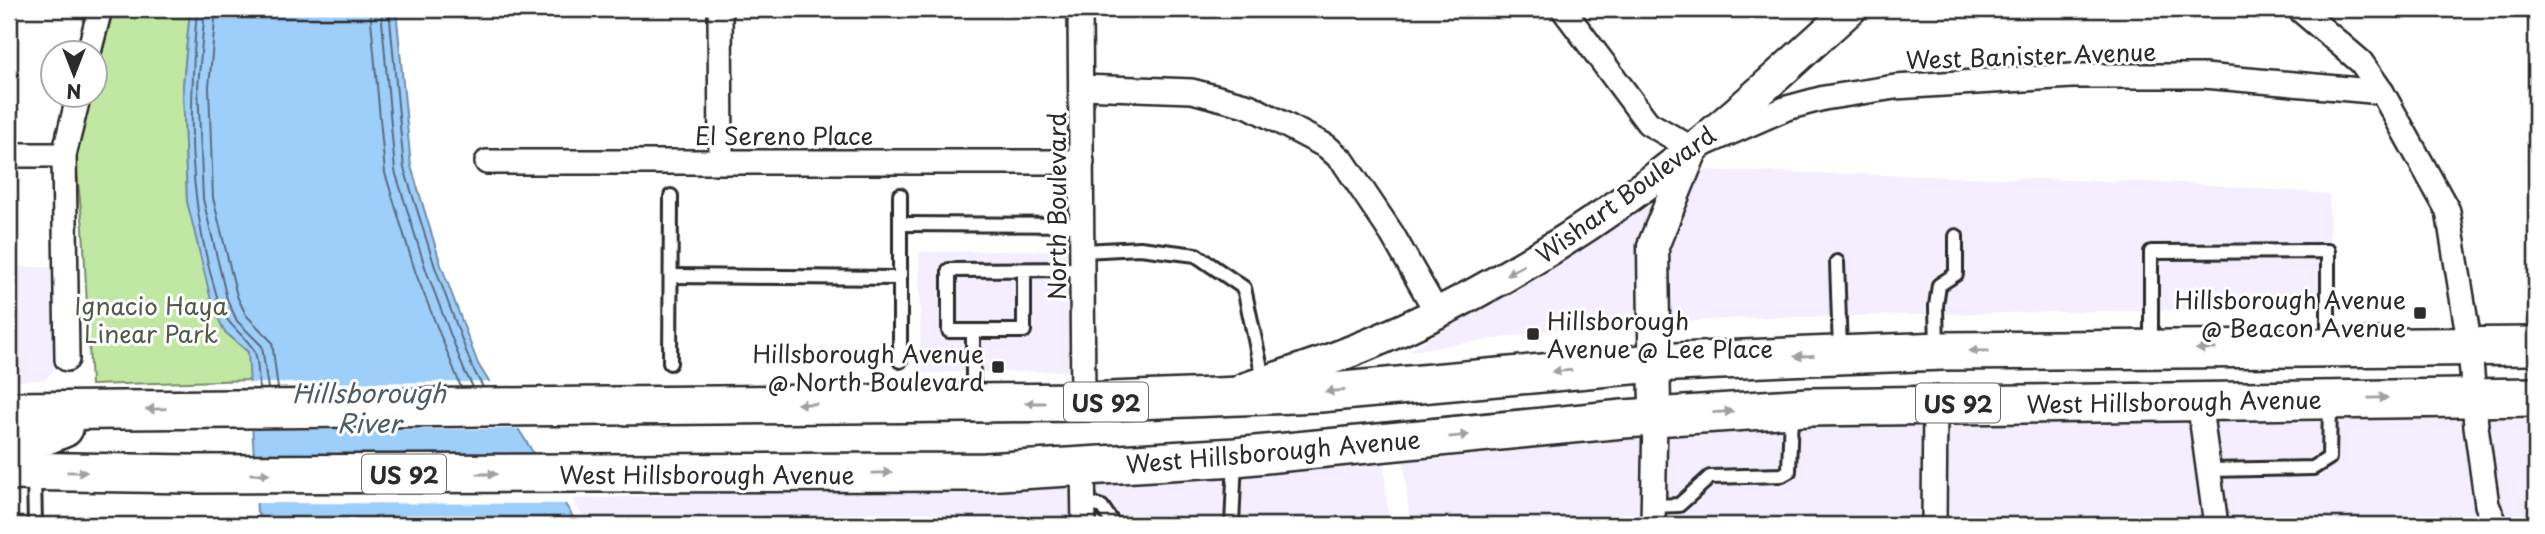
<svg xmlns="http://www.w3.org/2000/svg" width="2545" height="534" font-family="'Playpen Sans',sans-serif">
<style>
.built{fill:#f4eefe}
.green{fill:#c1e8a3;stroke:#768a67;stroke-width:2}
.water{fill:#9ecefa;stroke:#708da7;stroke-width:2}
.pier{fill:#fff}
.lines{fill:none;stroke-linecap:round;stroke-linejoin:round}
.shore{stroke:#596c7e;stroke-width:2}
.service-casing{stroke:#2b2b2b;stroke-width:18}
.minor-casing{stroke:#2b2b2b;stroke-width:28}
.tertiary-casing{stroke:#2b2b2b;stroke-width:35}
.primary-casing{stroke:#2b2b2b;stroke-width:42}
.service{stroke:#fff;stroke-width:12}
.minor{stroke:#fff;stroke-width:23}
.tertiary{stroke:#fff;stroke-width:30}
.primary{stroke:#fff;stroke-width:37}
.oneway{fill:#a0a0a0}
.poi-dot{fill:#2b2b2b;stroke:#fff;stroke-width:2.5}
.labels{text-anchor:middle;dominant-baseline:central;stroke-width:6;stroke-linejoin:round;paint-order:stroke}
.shield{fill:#fff;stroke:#6b6b6b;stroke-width:2}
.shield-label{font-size:23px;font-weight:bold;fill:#2b2b2b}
.street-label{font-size:24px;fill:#2b2b2b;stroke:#fff}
.poi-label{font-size:24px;fill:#2b2b2b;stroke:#fff;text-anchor:end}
.park-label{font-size:24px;fill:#505a49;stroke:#fff}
.water-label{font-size:26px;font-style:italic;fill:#4e5c69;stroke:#fff}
</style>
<rect width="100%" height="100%" fill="#fff"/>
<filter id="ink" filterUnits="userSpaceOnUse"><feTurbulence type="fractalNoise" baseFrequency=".0143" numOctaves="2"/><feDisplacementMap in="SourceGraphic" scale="14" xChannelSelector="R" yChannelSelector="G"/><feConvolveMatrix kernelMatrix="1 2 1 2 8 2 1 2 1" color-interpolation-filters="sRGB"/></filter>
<g filter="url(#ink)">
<!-- built -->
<g class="built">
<polygon points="1698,170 2183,183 2329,194 2330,307 1740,318 1664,323 1663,248"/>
<polygon points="1662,192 1644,324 1556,330 1409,351"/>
<polygon points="1073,250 1073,371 921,373 919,252"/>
<polygon points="9,267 55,267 57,365 45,380 9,381"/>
<polygon points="2465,413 2485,525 2226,525 2212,416"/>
<polygon points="2485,413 2536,413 2536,525 2507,525 2496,501"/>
<polygon points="2191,416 2206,525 1944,525 1945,418"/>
<polygon points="1925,419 1924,525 1663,525 1664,432"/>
<polygon points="1644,434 1643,525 1410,525 1403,455"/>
<polygon points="1383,457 1389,525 1094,525 1093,479"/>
<polygon points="1073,479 1074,525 781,525 761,515 736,517 726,525 588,525 573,499"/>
</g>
<!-- green -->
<polygon class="green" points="113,9 190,9 183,86 187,201 224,331 248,352 251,380 91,385 83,227 75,155 91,95 94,94 95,80"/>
<!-- water -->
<polygon class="water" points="190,9 396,9 411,166 441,265 478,364 578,525 265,525 257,512 248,352 224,331 212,304 187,201 183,86"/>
<!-- pier -->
<g class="pier">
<polygon points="493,382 520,429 250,430 248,383"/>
<polygon points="251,454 537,455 570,504 253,503"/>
</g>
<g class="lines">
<!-- shore -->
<g class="shore">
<path d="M197,9C189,114 186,197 218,300C226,325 238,329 252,347C259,356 258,378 259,389"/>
<polyline points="205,9 198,86 203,199 227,299 237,321 262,346 268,389"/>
<polyline points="216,9 209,87 213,198 237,296 246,315 272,342 278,389"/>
<polyline points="370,9 385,173 416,274 461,387"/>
<polyline points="381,9 395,171 426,270 464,370 473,387"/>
<polyline points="389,9 404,168 435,267 472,367 483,387"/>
</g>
<defs>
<g id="service">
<polyline points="900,195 900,361"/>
<polyline points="900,224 1083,225"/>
<polyline points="1083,251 1140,248 1196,255 1244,288 1264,382"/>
<polyline points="1837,262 1840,351"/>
<polyline points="1024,270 1024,331 949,331 949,270 1083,269"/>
<polyline points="671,276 900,278"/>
<polyline points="973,331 973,401"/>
<polyline points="2151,346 2151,252 2328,251 2328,344"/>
<polyline points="1937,348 1936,306 1939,285 1956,274 1956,236"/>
<polyline points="670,363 671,196"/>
<polyline points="2209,470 2313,468 2329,458 2330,403"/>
<polyline points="34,475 35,525"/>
<polyline points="1084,501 1102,507 1114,525"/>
<polyline points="1653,506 1679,505 1710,477 1782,475 1789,471 1791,412"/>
<polyline points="1232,525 1235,459"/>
</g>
<g id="minor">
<polyline points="720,9 721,161"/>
<polyline points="1080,9 1083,402"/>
<polyline points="1563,9 1648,123 1693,149 1787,108 1824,98 1895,87 2072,76 2204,76 2382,92"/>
<polyline points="2299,9 2361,62 2382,92 2448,211 2470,347 2476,426 2487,505 2496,525"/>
<polyline points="89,52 100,9"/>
<polyline points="1081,87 1192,91 1249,106 1326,146 1343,161 1392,234 1436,311"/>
<polyline points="9,155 64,155"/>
<polyline points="487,162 1082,162"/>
<polyline points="67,359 64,155 79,94"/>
<polyline points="2199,401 2216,525"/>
<polyline points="1083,466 1084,525"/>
<polyline points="1653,525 1655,416"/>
<polyline points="1934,525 1935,403"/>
</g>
<g id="tertiary">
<path d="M1243,389C1275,378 1307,368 1339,356C1461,310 1590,231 1691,150C1747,106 1798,56 1851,9"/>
<polyline points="1655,416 1653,246 1691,153"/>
</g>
<g id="primary">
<polyline points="9,411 1083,402 1320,393 1654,363 1810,356 1943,351 2536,346"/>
<polyline points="9,437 47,435 64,428"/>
<polyline points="9,471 191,474 985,472 1235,457 1623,419 1809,407 2536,397"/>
</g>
</defs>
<!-- service casing -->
<use href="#service" class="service-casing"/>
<!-- minor casing -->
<use href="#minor" class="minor-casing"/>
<!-- tertiary casing -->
<use href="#tertiary" class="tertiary-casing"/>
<!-- primary casing -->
<use href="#primary" class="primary-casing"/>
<!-- service -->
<use href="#service" class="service"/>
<!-- minor -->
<use href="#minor" class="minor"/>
<!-- tertiary -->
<use href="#tertiary" class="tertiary"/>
<!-- primary -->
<use href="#primary" class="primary"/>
</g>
<!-- one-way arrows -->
<defs><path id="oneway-solid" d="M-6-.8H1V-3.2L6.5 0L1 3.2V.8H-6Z" transform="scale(1.75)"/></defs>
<g class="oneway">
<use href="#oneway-solid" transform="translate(1515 270) rotate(152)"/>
<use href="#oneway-solid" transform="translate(2206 349) rotate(179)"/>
<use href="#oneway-solid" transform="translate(1979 351) rotate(180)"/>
<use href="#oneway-solid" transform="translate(1804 356) rotate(177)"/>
<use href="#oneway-solid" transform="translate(1562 371) rotate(175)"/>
<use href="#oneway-solid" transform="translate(1335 391) rotate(175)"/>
<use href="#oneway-solid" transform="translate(2378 398) rotate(-1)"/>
<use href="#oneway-solid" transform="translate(1035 403) rotate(180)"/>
<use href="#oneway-solid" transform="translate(807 404) rotate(180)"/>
<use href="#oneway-solid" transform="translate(156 409) rotate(178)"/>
<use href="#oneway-solid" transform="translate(1723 412) rotate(-3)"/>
<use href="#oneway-solid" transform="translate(1459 436) rotate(-6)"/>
<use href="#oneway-solid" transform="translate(77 472) rotate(1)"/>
<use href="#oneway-solid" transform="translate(882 473) rotate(-1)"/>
<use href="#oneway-solid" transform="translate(260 474)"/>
<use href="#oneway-solid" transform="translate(487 474)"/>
</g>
</g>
<!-- markers -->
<g class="poi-dot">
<rect x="2413" y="306" width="14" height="14" rx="3.5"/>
<rect x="1526" y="327" width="14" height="14" rx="3.5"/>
<rect x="991" y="360" width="14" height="14" rx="3.5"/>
</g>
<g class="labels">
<!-- shield labels -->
<g class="shield">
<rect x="1064" y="382.5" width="84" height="39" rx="5"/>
<rect x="1916" y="383.5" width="84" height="39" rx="5"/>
<rect x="362" y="454.5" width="84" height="39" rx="5"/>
</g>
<g class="shield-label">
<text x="1106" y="402">US 92</text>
<text x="1958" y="403">US 92</text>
<text x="404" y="474">US 92</text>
</g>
<!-- street labels -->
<g class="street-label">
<text transform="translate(2031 55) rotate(-2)">West Banister Avenue</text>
<text x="784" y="135">El Sereno Place</text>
<text transform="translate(1625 194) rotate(-36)">Wishart Boulevard</text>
<text transform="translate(1056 206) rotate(-90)">North Boulevard</text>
<text transform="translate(2174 401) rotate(-1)">West Hillsborough Avenue</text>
<text transform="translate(1273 451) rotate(-5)">West Hillsborough Avenue</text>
<text x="707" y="474">West Hillsborough Avenue</text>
</g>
<!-- poi labels -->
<g class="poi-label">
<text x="2406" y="299">Hillsborough Avenue<tspan x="2406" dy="28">@ Beacon Avenue</tspan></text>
<text x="1547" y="320" text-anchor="start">Hillsborough<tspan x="1547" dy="28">Avenue @ Lee Place</tspan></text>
<text x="984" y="353">Hillsborough Avenue<tspan x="984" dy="28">@ North Boulevard</tspan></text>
</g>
<!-- park labels -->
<g class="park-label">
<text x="151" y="305">Ignacio Haya<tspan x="151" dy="28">Linear Park</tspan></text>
</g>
<!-- water labels -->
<g class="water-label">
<text x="369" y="392">Hillsborough<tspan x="369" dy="30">River</tspan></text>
</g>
</g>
<!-- margin -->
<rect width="2545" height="534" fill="none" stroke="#fff" stroke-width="35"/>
<rect x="18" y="18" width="2510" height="499" fill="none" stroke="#2b2b2b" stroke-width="2.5" filter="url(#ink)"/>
<!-- north arrow -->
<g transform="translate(74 74) rotate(180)"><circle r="33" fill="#ffffff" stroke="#aaaaaa" stroke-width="2"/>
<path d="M0-5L12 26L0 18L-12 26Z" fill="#2b2b2b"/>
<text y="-10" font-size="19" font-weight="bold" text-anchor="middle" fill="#2b2b2b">N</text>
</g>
</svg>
